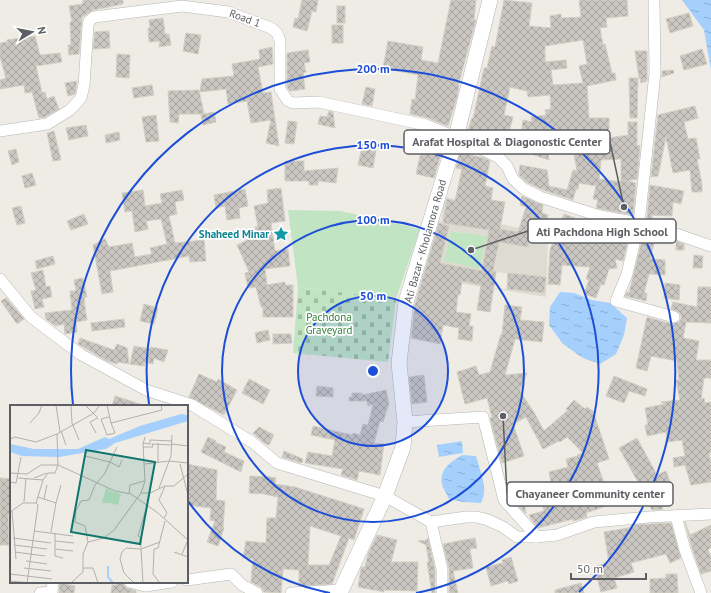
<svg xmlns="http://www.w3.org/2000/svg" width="711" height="593" font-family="'PT Sans',sans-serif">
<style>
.education{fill:#dedcd2;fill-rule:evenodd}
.cemetery{fill:url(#cemetery-stones)}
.green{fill:#c1e5c3}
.water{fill:url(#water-ripples)}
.building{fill:url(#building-cross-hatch);stroke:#d2cfc2;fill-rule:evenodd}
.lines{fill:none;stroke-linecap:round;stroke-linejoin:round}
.street-casing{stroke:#b4b6ba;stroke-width:12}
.secondary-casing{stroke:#b3b6bb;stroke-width:16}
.street{stroke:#fff;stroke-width:11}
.secondary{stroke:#fff;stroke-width:15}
.ring{fill:none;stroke:#1d4ed8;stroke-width:2}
.labels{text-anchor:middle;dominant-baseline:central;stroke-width:3.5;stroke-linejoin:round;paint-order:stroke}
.street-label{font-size:11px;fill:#5c5f64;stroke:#fff}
.culture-label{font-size:11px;font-weight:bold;fill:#0d838f;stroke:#fff;text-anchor:end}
.park-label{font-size:11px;fill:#36813f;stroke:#fff}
.inset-river{fill:none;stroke:#a5d0fd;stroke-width:2}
.inset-road{fill:none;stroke:#b0b0ad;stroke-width:1}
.view{fill:#0f766e;fill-opacity:0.15;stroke:#0f766e;stroke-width:2}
.inset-edge{fill:none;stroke:#5c5f64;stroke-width:2}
.centre{fill:#1d4ed8;stroke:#fff;stroke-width:2}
.ring-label{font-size:12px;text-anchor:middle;font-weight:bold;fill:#1d4ed8;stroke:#fff;stroke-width:3.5;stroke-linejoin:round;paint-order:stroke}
.leader{fill:none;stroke:#5c5f64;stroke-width:1.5}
.callout-dot{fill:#5c5f64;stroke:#fff;stroke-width:1.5}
.callout{fill:#fff;stroke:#5c5f64;stroke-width:1.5}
.callout-label{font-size:12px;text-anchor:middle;font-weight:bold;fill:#5c5f64}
</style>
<defs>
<pattern id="cemetery-stones" width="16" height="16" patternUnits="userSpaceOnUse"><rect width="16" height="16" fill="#c1e5c3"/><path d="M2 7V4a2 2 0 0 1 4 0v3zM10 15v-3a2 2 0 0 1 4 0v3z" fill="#a0bda2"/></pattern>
<pattern id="water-ripples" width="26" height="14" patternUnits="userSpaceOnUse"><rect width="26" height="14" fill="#a5d0fd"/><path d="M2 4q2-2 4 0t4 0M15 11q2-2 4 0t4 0" fill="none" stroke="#8aacd0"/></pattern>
<pattern id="building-cross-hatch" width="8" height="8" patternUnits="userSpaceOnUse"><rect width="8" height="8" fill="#cac6c1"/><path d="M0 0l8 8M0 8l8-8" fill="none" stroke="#a7a4a0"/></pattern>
</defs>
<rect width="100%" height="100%" fill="#eeece4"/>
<!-- education -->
<path class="education" d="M444,197L490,205L488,221L527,230L548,237L546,297L419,277L433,220L441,221ZM447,200L483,205L488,209L485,230L443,223ZM434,222L449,226L440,260L425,256ZM490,227L501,229L491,286L421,274L424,260L482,271ZM504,229L530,234L528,247L502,243ZM452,231L486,236L480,269ZM496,272L545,277L544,293L494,288Z"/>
<!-- cemetery -->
<polygon class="cemetery" points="298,287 396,299 388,362 293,353"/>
<!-- green -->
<g class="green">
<polygon points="288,210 341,211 420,229 396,299 298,287"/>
<polygon points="451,231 487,236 480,269 444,261"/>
</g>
<!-- water -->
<g class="water">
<polygon points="682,0 711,0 711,70 704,30"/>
<polygon points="560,292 574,293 592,300 610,303 627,318 624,335 616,354 600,364 583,358 563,344 549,325 550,307"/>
<polygon points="462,441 463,453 439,457 437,445"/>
<path d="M462,455L476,456C480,471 489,489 481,503L463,502L449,499C447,494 443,489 442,484C439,469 451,462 462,455Z"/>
</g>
<!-- building -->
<g class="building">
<polygon points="83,0 123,0 123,4 93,10 82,17 79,54 69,55 68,45 71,45 70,22 72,22 69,6 83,4"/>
<polygon points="302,0 318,0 316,12 312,11 307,31 293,27 295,18 298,19"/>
<polygon points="451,0 476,0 474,20 476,20 458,86 459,86 457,97 448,126 428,118 410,114 412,99 415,100 418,75 383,68 388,41 423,47 421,60 438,63"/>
<path d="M504,0L532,3L529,26L551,28L550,16L561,14V18L581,17L579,0H627L628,16L606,18L607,27L600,28L603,45L605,44L612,73H615L616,80L587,86L589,118H609V138L628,135V122H637V146L640,145L637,179L627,181L636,183L633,215L596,208L598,200L593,199L596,186L579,183L578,189H576L573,200L543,190L528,183L519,175L520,165L547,170L549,186L567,190L573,170L577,171L570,132L550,136L553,152L548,153L549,160L519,150L523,120L532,122L531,117L546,115L545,110L551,109L550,95L528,97L527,91L510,87L504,115L513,117L505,147L476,139L467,134L472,118L473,119L484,68H487L492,46L495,47ZM583,40L587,64L579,66L583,83L553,85L551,70L567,68L566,60L545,62V46ZM621,159V182L599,179L601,160Z"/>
<rect x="337" y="6" width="8" height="17"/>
<polygon points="689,13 693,26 670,33 666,19"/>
<polygon points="163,18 165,34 169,34 171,45 159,47 160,41 149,42 148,28 150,28 149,20"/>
<rect x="332" y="25" width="11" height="18"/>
<polygon points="109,31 110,48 93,49 95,32"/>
<polygon points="186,33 201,35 198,54 183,51"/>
<polygon points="35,36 40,55 60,53 62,62 36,66 42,93 45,92 47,99 54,96 59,109 45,117 39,118 32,92 25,93 24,85 0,89 0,80 6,78 0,57 0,43 7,42 7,40"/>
<polygon points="272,47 273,64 258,67 263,93 271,92 279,146 266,143 271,120 251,123 247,101 228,104 226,89 200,92 202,79 234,76 232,64 260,59 259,50"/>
<polygon points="702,49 707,64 684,70 680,56"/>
<polygon points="308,50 310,62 304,63 306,72 303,73 305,89 290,91 287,87 287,53"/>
<polygon points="635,51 647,51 647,81 641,83 640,78 639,78"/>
<polygon points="117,54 130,55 129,78 116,77"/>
<polygon points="673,70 674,73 662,77 662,71"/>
<polygon points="629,78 638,78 637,118 630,118"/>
<polygon points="77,81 75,94 68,96 65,83"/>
<polygon points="152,85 154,95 134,98 132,88"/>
<polygon points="366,87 375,89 372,106 362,104"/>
<polygon points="199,90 204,114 214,112 216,122 203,125 201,115 203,114 179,114 178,123 170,122 168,91"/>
<polygon points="695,106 698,118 684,122 688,139 696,138 700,159 697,159 702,184 702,192 692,192 690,170 673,173 666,137 658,176 651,177 658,115"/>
<polygon points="329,111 333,112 335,128 318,124 320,116 327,117"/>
<polygon points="156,115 159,141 146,142 142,117"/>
<polygon points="288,121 297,122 294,144 285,143"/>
<polygon points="86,125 88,136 69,140 66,128"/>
<polygon points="54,131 61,160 53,161 47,133"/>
<polygon points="119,132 120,140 106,143 105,135"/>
<polygon points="424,139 444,143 434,178 416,174"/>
<polygon points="362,147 376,150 373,168 358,165"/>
<polygon points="16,149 19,162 12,165 8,151"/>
<polygon points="460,153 484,158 490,161 485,186 493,188 491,200 505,202 500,229 518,232 526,207 520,205 522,196 543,205 542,213 548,215 544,234 531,230 528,247 499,242 493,271 496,272 490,312 477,310 481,285 462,281 460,295 458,294 456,312 471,314 469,326 473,326 472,341 458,339 459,328 443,325 440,344 411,338 415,304 439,223 449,226 440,263 482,271 489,230 443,223 447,199 455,201 462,169 456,168"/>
<polygon points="285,161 304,161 304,171 338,168 336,183 318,181 318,185 309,185 309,181 285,181"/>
<polygon points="32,173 36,185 25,188 22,176"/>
<polygon points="650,185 684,191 681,204 673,202 672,216 652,215 652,220 647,218"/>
<polygon points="281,188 285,221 271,223 275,251 288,249 290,266 265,269 267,285 285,282 285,285 293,285 293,317 263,317 263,307 261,307 256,287 248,288 245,273 249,272 237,245 256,236 255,227 258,227 254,206 268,203 267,190"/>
<polygon points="245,189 248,206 239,208 240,218 227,220 225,206 216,208 214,195"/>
<polygon points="143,190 145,206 162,203 160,194 182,190 184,200 175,202 177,214 169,216 175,243 204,240 206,261 190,262 189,256 110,271 113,292 102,294 93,245 105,239 109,247 132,243 135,257 152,254 150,248 167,244 161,219 146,221 148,229 135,232 132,211 125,212 122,193"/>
<polygon points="21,206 25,223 17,225 12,208"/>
<polygon points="84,214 88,224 71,230 67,221"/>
<polygon points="564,214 575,218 569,234 571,234 570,242 595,244 595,238 607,238 608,229 629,236 623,261 615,259 617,268 609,269 604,285 601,284 596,298 584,294 589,280 586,279 590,267 562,265 560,285 548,284 550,250"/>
<polygon points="644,232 656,235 650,259 665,260 665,275 649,274 644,293 647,293 646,301 625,296 627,292 629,293"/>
<polygon points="676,241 684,244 684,250 676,250"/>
<polygon points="694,255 703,256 702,268 693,268"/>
<polygon points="53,256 55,264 37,269 35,261"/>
<polygon points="43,270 46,287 50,286 52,297 42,299 44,307 35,309 31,291 36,290 31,273"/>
<polygon points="508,273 546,277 544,293 507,289"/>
<polygon points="83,278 87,297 85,297 84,300 87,320 76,322 77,332 65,334 64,324 55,326 46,319 45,313 72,310 70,291 76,291 74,280"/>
<polygon points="665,283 680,285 679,300 664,298"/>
<polygon points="698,287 711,287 711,323 686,322 683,338 699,341 696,360 711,360 711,378 704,378 701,399 704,398 705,403 711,402 711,453 709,453 711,464 711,482 691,485 685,465 674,467 673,458 685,456 682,440 667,442 666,432 647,436 645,425 648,425 645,408 665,404 661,402 680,400 676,380 679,380 677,361 651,356 647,371 636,368 647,317 672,324 679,322 681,319 681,315 679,312 671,309 673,302 697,307"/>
<polygon points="6,298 24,319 17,324 1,301"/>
<polygon points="144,304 158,308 154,324 140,321"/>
<polygon points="505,305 522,307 520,320 544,322 542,342 515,339 505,375 527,373 520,391 535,414 544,431 568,410 566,409 574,400 585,409 587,407 593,411 609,459 597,463 609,497 638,482 619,448 637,438 657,475 666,471 670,482 663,485 669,496 660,501 663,509 652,510 642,491 627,499 586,513 587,517 573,521 573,519 538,528 531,519 529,515 544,511 542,505 549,503 544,484 551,482 549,472 568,467 566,459 578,456 577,455 583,453 567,437 560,442 559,441 543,449 526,417 513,424 524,456 502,463 490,418 492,417 487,398 465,404 457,372 476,366 479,375 490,372 501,334 502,335"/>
<polygon points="124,319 125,327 92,331 91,323"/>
<polygon points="268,330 270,340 257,343 255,333"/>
<polygon points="273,334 291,334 292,343 273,344"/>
<polygon points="80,338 114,350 117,344 127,348 129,364 118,362 117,364 107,361 78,344"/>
<polygon points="134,346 150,349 150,347 168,350 164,362 154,358 153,364 145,362 144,366 130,364"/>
<polygon points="199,374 217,382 218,379 237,390 224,415 189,397"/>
<polygon points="424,375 427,402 412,404 409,377"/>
<polygon points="614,376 647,389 645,396 629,391 624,403 606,396"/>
<polygon points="249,379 270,390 263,404 242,393"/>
<polygon points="317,386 333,388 333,397 316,396"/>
<polygon points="386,390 389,403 383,422 380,421 374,443 384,444 380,475 359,471 357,480 341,475 343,469 305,463 308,452 332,456 335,440 311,435 313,426 352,435 353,433 360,435 363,424 368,425 373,404 368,406 367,401 349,401 349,397 352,397 352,393 362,393 362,395"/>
<polygon points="115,396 140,404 140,406 112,406"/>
<polygon points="259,427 274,435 269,445 264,443 253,433"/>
<polygon points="208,437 216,441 215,442 226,447 224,452 244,461 241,472 201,452"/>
<polygon points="284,451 303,459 302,463 282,457"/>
<polygon points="187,464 217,470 216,500 225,501 223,527 224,528 218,546 207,542 215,521 210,520 211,508 187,505"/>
<path d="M250,476L265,477V476L276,478L275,484L295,487L364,509L354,540L349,538L332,584L299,586V570L283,569L281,593L264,592L261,587L251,582L253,559L243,558L246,541L266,543L267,518H276L278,497L259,493V494L249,493ZM310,526L341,536L329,565H308Z"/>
<polygon points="0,478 11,479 11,510 8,515 9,545 0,545"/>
<polygon points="524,502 526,513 525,513 516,503"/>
<polygon points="685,522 690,535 711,525 711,548 708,549 711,558 711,571 701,574 692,548"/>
<polygon points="671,523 681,558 670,563 666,554 631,563 634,572 614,578 617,588 601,592 594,566 609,563 604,532 634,527 634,525"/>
<polygon points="377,535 397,540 391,562 418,562 417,591 384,590 384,592 358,587 361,569 362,567 365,567 368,554"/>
<polygon points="428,538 435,570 435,593 432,593 427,562 429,562 426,545 418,541 427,540"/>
<polygon points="475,538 477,548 470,549 473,568 453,571 458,593 449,593 449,568 443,544"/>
<polygon points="511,557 518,581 509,584 508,581 491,586 486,567 503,563 502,560"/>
<polygon points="666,574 677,574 678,593 650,593 650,579 666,578"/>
<polygon points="117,582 123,582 125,587 136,591 136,593 111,593 112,585 117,585"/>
<polygon points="60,583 75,586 74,593 59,593"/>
<polygon points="581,583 584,593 555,593 555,590"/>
</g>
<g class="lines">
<defs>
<g id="street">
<polyline points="0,131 47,124 70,110 81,98 84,85 88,26 89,21 94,17 182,6 228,12 271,28 277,33 280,41 280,89 288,101 293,103 319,102 426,125 456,137 498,157 507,166 513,179 524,189 540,197 600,216 639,223 655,73 654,0"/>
<polyline points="0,279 31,317 80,354 146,390 192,405 252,442 277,463 385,496 431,522 442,569 442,593"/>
<polyline points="674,317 616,301 627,274 639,223 676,234 711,246"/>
<polyline points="405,422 483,417 504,500 537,537"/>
<polyline points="676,516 685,550 701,593"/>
<polyline points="431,522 466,517 477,517 488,520 503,527 517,537 537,537 557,535 594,522 649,517 711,514"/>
<polyline points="187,580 231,574 242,585 257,593"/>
<polyline points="130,582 145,586 172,582"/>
<polyline points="40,593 52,592 53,582"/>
<polyline points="291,593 341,590"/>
</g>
<polyline id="secondary" points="340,593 385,496 403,447 405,422 399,363 406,302 456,137 490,0"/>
</defs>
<!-- street casing -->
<use href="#street" class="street-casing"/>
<!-- secondary casing -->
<use href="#secondary" class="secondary-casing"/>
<!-- street -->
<use href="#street" class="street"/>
<!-- secondary -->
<use href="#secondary" class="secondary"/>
</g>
<!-- distance rings -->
<circle cx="373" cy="371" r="75" fill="#1d4ed8" fill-opacity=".12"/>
<g class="ring">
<circle cx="373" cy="371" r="75"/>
<circle cx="373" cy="371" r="151"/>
<path d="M330 593A226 226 0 0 1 188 501M149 404A226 226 0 1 1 416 593"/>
<path d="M73 405A302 302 0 1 1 579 592"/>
</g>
<!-- icons -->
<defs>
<symbol id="sight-bare" viewBox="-9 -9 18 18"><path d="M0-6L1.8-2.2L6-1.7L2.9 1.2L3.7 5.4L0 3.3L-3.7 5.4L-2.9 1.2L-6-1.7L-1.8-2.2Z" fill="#0f9aa8" stroke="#fff" stroke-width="2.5" paint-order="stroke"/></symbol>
</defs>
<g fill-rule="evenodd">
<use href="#sight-bare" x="270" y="223" width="22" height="22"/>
</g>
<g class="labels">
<!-- street labels -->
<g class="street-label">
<text transform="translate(245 18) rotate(20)">Road 1</text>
<text transform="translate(425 241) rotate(-74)">Ati Bazar - Kholamora Road</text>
</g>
<!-- culture labels -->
<g class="culture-label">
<text x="269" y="234">Shaheed Minar</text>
</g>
<!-- park labels -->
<g class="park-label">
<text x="329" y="317">Pachdona<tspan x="329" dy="13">Graveyard</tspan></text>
</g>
</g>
<!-- overview -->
<g transform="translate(10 405)">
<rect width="178" height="178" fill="#eeece4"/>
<path d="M104,87L111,89L108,100L101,98Z" fill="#c1e5c3"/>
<path d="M96,83L104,87L101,98H92Z" fill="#c1e5c3"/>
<path d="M171,9L178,10V16L105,38L96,44L49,52L12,51L0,47V39L24,44H68L95,32L99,34L130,21Z" fill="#a5d0fd"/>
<path class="inset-river" d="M98,161V172L103,178"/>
<path class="inset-road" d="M46,0L50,27M61,0L62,18L69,35M75,0L88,13M97,0L101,18L152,5L151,0M99,12L91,14L97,30L105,28L101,18M20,18L29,8L32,0M51,26L56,40M86,28L80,17L88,13M0,34L5,32L26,37L47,29M133,38L140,39V35L162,36M142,39L162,40M162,39L178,41M107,42L100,57L109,62L112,55M133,42H143L142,39M75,51L100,57L95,68L85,80L79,95L71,96L66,106L65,117L75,121L78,137M148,58V38M135,59L159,56L178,58M170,59L178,90M48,60L47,29L84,8L90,0M0,68L17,69L31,60H48L105,86L121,89L148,108L178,135M8,73L33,75M24,73L37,68M0,77L6,78L11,52M149,83L161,51L162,30M131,88L135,76L133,39L135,32M119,89L120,80L134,76M28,92L46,98L51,80M34,94L37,80M14,97L16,73M2,106L6,154M0,107L13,98H26L33,75L38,68H45L48,60M154,113L157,108L149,95L155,81M24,126L63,131M41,127L46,98M45,128V151L53,153M3,133L41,138M45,136L64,138M4,140L37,144M131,143V133L128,131L137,101M45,144L63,146M131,144L133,178M5,147L35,151M164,147L178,152M172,149L178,135M16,156L37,159M14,163L41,166M73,163H83L88,178M0,169L42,174M0,176L21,178M17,178L28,100L26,98M61,178L73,167V149L78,137L94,133L104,125L131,88H140L155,81H164L178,69M124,178L114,168L110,154L112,147L116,143L131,144L150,137M150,178L143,169L144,144L148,143L155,116"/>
<path class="view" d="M76,45L145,57L130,139L61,127Z"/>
<rect width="178" height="178" class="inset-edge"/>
</g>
<circle cx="373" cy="371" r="6" class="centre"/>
<g class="ring-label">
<text x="373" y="73">200 m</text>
<text x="373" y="149">150 m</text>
<text x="373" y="224">100 m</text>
<text x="373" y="300">50 m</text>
</g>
<!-- callouts -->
<path class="leader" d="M624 207L610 142M471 250L528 231M503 416L507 494"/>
<g class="callout-dot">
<circle cx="624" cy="207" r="4"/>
<circle cx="471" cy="250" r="4"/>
<circle cx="503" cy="416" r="4"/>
</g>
<g class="callout">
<rect x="404" y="130" width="206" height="24" rx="4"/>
<rect x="528" y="219" width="148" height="24" rx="4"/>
<rect x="507" y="482" width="166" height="24" rx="4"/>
</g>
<g class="callout-label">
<text x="507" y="146">Arafat Hospital &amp; Diagonostic Center</text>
<text x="602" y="236">Ati Pachdona High School</text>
<text x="590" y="498">Chayaneer Community center</text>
</g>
<!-- north arrow -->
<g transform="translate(32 32) rotate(80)" stroke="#ffffff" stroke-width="3" paint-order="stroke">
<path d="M0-3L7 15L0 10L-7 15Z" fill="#5c5f64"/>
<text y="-6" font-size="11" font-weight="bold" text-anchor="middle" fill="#5c5f64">N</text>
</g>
<!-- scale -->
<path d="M571 573v6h75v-6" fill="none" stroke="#5c5f64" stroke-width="2"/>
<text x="577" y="573" font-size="12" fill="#5c5f64" stroke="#ffffff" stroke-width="3" paint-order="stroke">50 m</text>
</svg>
